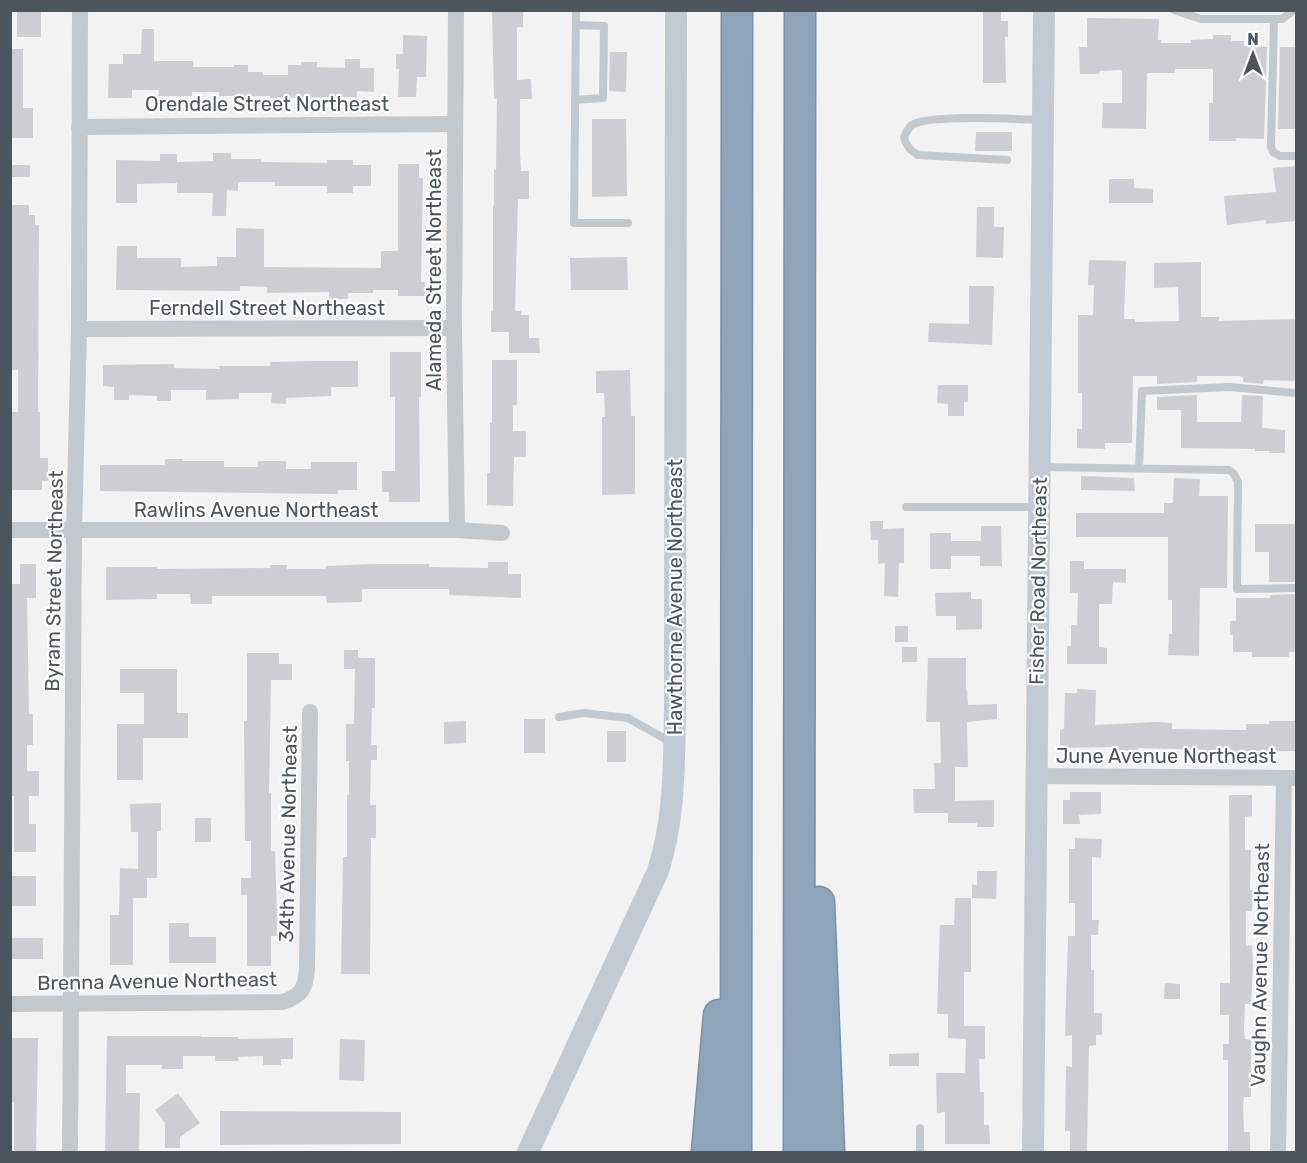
<svg xmlns="http://www.w3.org/2000/svg" width="1307" height="1163" font-family="Rubik,sans-serif">
<style>
.building{fill:#ccced3}
.lines{fill:none;stroke-linecap:round;stroke-linejoin:round}
.highway-casing{stroke:#798fa7;stroke-width:33}
.lane{stroke:#c1c8ce;stroke-width:8}
.street{stroke:#c1c8ce;stroke-width:16}
.secondary{stroke:#c1cad3;stroke-width:22}
.highway{stroke:#8ea4bb;stroke-width:30}
.labels{text-anchor:middle;dominant-baseline:central;stroke-width:4.5;stroke-linejoin:round;paint-order:stroke}
.street-label{font-size:20px;fill:#4b555d;stroke:#fff}
</style>
<rect width="100%" height="100%" fill="#f3f2f2"/>
<!-- building -->
<g class="building">
<rect x="17" y="10" width="24" height="27"/>
<polygon points="492,10 523,10 523,27 517,27 517,80 531,79 532,99 520,99 520,154 521,171 529,171 529,199 518,199 515,311 521,311 521,315 529,315 529,338 539,338 540,353 509,353 509,332 491,332 491,311 493,311 493,206 494,206 494,170 496,170 497,99 494,99"/>
<polygon points="983,10 1001,10 1001,21 1008,21 1008,37 1005,37 1006,83 983,83"/>
<polygon points="1087,18 1159,19 1158,40 1161,40 1161,43 1191,43 1191,40 1213,39 1213,35 1231,35 1231,41 1244,41 1244,46 1267,47 1264,139 1236,138 1236,141 1209,141 1209,103 1213,103 1213,69 1175,69 1175,73 1147,73 1146,129 1102,128 1103,103 1122,103 1122,70 1100,71 1099,74 1080,74 1079,47 1087,47"/>
<polygon points="142,29 154,29 154,61 193,61 193,67 234,67 234,65 248,65 248,72 263,72 263,75 288,75 288,65 301,65 301,62 317,62 317,67 345,68 345,59 360,59 360,68 374,68 374,92 357,91 357,97 271,98 270,96 219,96 219,92 192,92 192,96 158,96 159,90 132,90 132,98 108,98 109,64 123,64 123,54 141,54"/>
<polygon points="403,35 427,36 426,77 417,77 416,97 398,97 399,69 396,69 396,54 403,54"/>
<polygon points="1280,47 1296,47 1296,129 1278,129"/>
<polygon points="10,49 23,49 23,108 33,108 33,138 10,138"/>
<polygon points="610,52 627,52 626,92 609,91"/>
<polygon points="592,119 626,119 627,196 592,197"/>
<polygon points="976,132 1012,132 1012,151 975,151"/>
<polygon points="213,153 231,153 231,159 261,159 261,162 327,163 327,160 353,160 353,165 371,165 371,186 353,186 353,193 327,193 327,186 275,186 275,182 238,182 238,191 227,190 226,216 212,216 213,193 177,193 177,183 137,184 137,203 116,203 116,160 160,161 160,154 177,154 177,162 213,161"/>
<polygon points="398,164 419,164 419,178 423,178 421,282 425,282 425,296 398,296 398,290 373,290 373,293 348,293 348,299 329,299 329,292 267,293 267,287 240,286 240,291 116,290 117,246 137,246 137,258 181,258 181,267 217,266 217,257 236,257 236,228 264,229 264,267 381,268 381,251 398,251"/>
<rect x="10" y="165" width="20" height="12"/>
<polygon points="1296,166 1296,221 1266,224 1266,220 1227,225 1224,196 1276,192 1273,168"/>
<polygon points="1109,179 1134,179 1134,188 1153,189 1153,203 1109,203"/>
<polygon points="10,205 29,205 29,215 35,215 35,225 39,225 38,412 40,412 40,458 48,458 48,481 42,481 42,490 10,490 12,412 18,412 18,370 11,370"/>
<polygon points="977,207 994,207 994,227 1004,227 1003,258 976,257"/>
<polygon points="627,257 628,290 571,290 570,258"/>
<polygon points="1089,260 1126,261 1124,319 1135,319 1135,322 1179,321 1178,287 1154,288 1154,263 1201,262 1201,317 1219,317 1219,321 1296,319 1296,381 1264,380 1263,384 1243,382 1243,377 1238,376 1197,376 1197,382 1157,384 1157,376 1133,376 1132,443 1105,443 1105,449 1077,448 1077,429 1082,429 1082,393 1078,393 1078,315 1093,315 1094,285 1088,285"/>
<polygon points="969,286 994,286 992,345 928,342 929,323 969,324"/>
<polygon points="390,352 421,352 421,397 419,397 420,502 389,502 389,492 382,492 382,471 395,471 395,397 390,397"/>
<polygon points="492,360 517,360 517,405 513,405 513,431 526,431 526,457 514,457 513,506 487,505 487,473 490,473 490,423 492,423"/>
<polygon points="313,361 358,361 358,387 331,387 331,396 286,398 286,404 271,403 272,393 239,393 239,399 206,400 206,390 171,390 171,401 157,401 157,396 129,395 129,400 114,400 114,387 103,386 103,365 174,364 174,368 220,369 219,366 270,366 270,362"/>
<polygon points="630,370 631,416 635,416 635,494 602,495 602,417 605,417 604,393 596,393 596,371"/>
<polygon points="938,385 968,385 968,402 964,402 964,416 948,416 948,404 937,403"/>
<polygon points="1197,395 1197,422 1241,422 1242,395 1263,396 1262,428 1285,430 1285,453 1269,453 1269,451 1255,451 1255,449 1181,448 1181,410 1157,410 1157,397"/>
<polygon points="165,459 182,459 182,461 224,461 224,467 258,467 258,461 286,461 286,469 311,469 311,462 357,462 357,490 338,490 338,494 100,491 100,465 165,465"/>
<polygon points="1081,476 1134,478 1135,491 1081,490"/>
<polygon points="1174,478 1200,479 1199,496 1228,496 1227,588 1200,588 1199,656 1168,655 1169,634 1172,634 1172,600 1168,600 1168,537 1076,537 1076,513 1164,513 1164,503 1173,503"/>
<polygon points="870,521 883,521 883,529 904,528 904,563 899,563 898,597 884,596 885,563 878,564 878,540 871,540"/>
<polygon points="1255,524 1296,524 1296,582 1269,582 1269,552 1255,552"/>
<polygon points="981,526 1001,526 1002,566 980,566 980,556 951,556 951,569 930,569 930,533 951,533 951,541 981,541"/>
<polygon points="1070,561 1084,561 1084,569 1126,569 1126,583 1113,582 1112,604 1099,604 1099,647 1107,648 1107,664 1067,664 1067,646 1071,646 1071,625 1077,625 1078,593 1070,593"/>
<polygon points="488,562 508,562 508,574 521,574 521,598 449,595 449,589 362,589 362,602 327,603 326,596 212,596 212,604 191,604 190,594 157,594 157,599 106,600 106,567 157,567 157,569 270,568 270,565 287,565 287,569 326,569 326,566 374,564 429,564 429,567 488,568"/>
<polygon points="20,564 36,564 36,598 27,598 29,714 33,714 33,745 27,745 27,771 39,771 39,796 29,796 29,824 36,824 36,852 14,852 14,796 10,796 10,584 20,584"/>
<polygon points="971,592 971,599 982,599 982,629 956,630 956,616 936,616 935,593"/>
<polygon points="1296,594 1296,652 1289,652 1289,657 1252,657 1252,652 1233,652 1233,635 1230,635 1230,621 1236,621 1236,598 1270,598 1270,595"/>
<rect x="895" y="626" width="13" height="16"/>
<rect x="902" y="647" width="15" height="15"/>
<polygon points="344,650 358,650 358,658 375,658 375,708 372,708 371,745 377,745 377,760 371,760 370,805 376,805 376,838 371,838 370,974 341,974 343,857 347,857 347,795 349,795 349,761 346,761 346,724 354,724 355,669 344,669"/>
<polygon points="247,653 279,653 279,664 292,664 292,680 271,680 269,793 271,793 271,851 275,851 277,917 277,936 271,936 271,966 247,966 247,895 241,895 241,878 251,878 251,841 245,841 244,721 247,721"/>
<polygon points="928,658 966,658 966,690 967,690 968,705 997,704 997,719 967,722 968,767 955,767 955,801 994,800 994,827 977,827 977,823 948,823 948,813 914,813 913,789 935,789 934,763 941,763 940,722 926,722"/>
<polygon points="120,669 177,669 177,713 188,713 188,738 143,738 143,780 117,780 117,724 144,724 144,693 120,693"/>
<polygon points="1077,689 1096,690 1095,725 1155,722 1172,723 1172,729 1246,730 1246,724 1269,724 1269,721 1296,721 1296,751 1207,752 1207,750 1138,748 1138,750 1115,751 1115,747 1060,748 1060,730 1064,729 1065,693 1077,693"/>
<rect x="524" y="719" width="21" height="34"/>
<polygon points="466,721 466,743 444,744 444,722"/>
<rect x="607" y="731" width="19" height="31"/>
<polygon points="1070,792 1101,792 1101,814 1079,815 1080,824 1063,824 1063,800 1070,800"/>
<polygon points="1229,795 1252,795 1252,816 1245,817 1245,850 1251,850 1250,890 1253,890 1252,911 1246,911 1246,946 1252,945 1253,966 1251,1004 1245,1004 1244,1029 1245,1039 1251,1040 1251,1097 1244,1097 1243,1107 1244,1132 1250,1132 1250,1152 1228,1152 1228,1060 1223,1060 1223,1044 1229,1044 1229,1015 1220,1015 1220,983 1230,983"/>
<polygon points="161,803 161,831 157,831 157,878 147,878 147,898 133,898 133,965 110,965 110,915 119,915 120,868 138,869 138,832 131,832 130,804"/>
<rect x="195" y="818" width="16" height="24"/>
<polygon points="1075,838 1102,839 1101,858 1092,857 1092,920 1099,920 1098,935 1091,935 1091,970 1094,970 1094,1013 1102,1013 1102,1035 1096,1035 1096,1045 1089,1046 1087,1152 1070,1152 1070,1131 1065,1131 1066,1066 1072,1067 1072,1035 1065,1036 1068,936 1075,936 1075,903 1069,903 1069,849 1075,849"/>
<polygon points="977,871 997,871 996,899 972,898 972,884 977,885"/>
<polygon points="12,876 36,876 36,906 10,906"/>
<polygon points="955,898 971,898 971,972 964,972 964,1026 985,1026 985,1059 979,1059 980,1092 984,1092 984,1125 989,1125 990,1144 945,1144 945,1112 937,1113 936,1073 965,1073 966,1039 948,1038 948,1014 937,1014 940,925 954,925"/>
<polygon points="169,923 189,923 189,937 216,937 216,963 169,963"/>
<rect x="10" y="938" width="33" height="21"/>
<polygon points="1165,983 1180,984 1180,999 1164,999"/>
<polygon points="107,1036 201,1036 201,1037 238,1037 238,1039 293,1038 293,1059 281,1059 281,1065 263,1065 263,1056 238,1057 238,1061 215,1061 215,1056 183,1056 183,1069 162,1069 162,1065 126,1065 126,1093 140,1093 139,1152 105,1152"/>
<polygon points="10,1038 38,1038 36,1152 14,1152 14,1102 10,1102"/>
<polygon points="340,1039 365,1040 364,1081 339,1080"/>
<polygon points="919,1053 919,1066 889,1066 889,1054"/>
<polygon points="178,1093 200,1123 180,1137 180,1148 165,1148 165,1123 155,1110"/>
<polygon points="220,1111 401,1112 401,1144 220,1145"/>
</g>
<g class="lines">
<defs>
<g id="highway">
<polyline points="819,902 829,1152"/>
<polyline points="707,1152 719,1015"/>
<polyline points="736,1152 737,10"/>
<polyline points="799,1152 800,10"/>
</g>
</defs>
<!-- highway casing -->
<use href="#highway" class="highway-casing"/>
<!-- lane -->
<g class="lane">
<polyline points="576,10 574,223 628,223"/>
<polyline points="1174,10 1201,19 1282,19 1294,10"/>
<polyline points="1274,19 1271,146 1273,152 1280,156 1296,156"/>
<polyline points="575,100 603,98 604,26 576,25"/>
<path d="M1007,160L918,155C910,150 906,146 904,137C906,133 908,128 912,125C928,114 1019,119 1043,120"/>
<polyline points="1039,467 1229,470 1234,474 1238,482 1237,589 1296,588"/>
<polyline points="1139,468 1142,391 1229,387 1296,393"/>
<polyline points="906,507 1038,507"/>
<polyline points="559,717 584,713 628,718 672,743"/>
<polyline points="920,1152 920,1128"/>
</g>
<!-- street -->
<g class="street">
<polyline points="456,10 454,328 457,530"/>
<polyline points="79,127 455,124"/>
<polyline points="79,329 454,328"/>
<polyline points="10,530 457,530 502,533"/>
<polyline points="1036,776 1296,778"/>
<path d="M10,1004L283,1002C301,996 306,988 307,969L310,712"/>
<polyline points="70,1152 74,532 79,329 80,10"/>
<polyline points="1278,1152 1284,778"/>
</g>
<!-- secondary -->
<g class="secondary">
<path d="M528,1152L658,871C675,817 674,766 675,710L676,10"/>
<polyline points="1033,1152 1044,10"/>
</g>
<!-- highway -->
<use href="#highway" class="highway"/>
</g>
<g class="labels">
<!-- street labels -->
<g class="street-label">
<text x="267" y="104">Orendale Street Northeast</text>
<text transform="translate(434 270) rotate(-90)">Alameda Street Northeast</text>
<text x="267" y="308">Ferndell Street Northeast</text>
<text x="256" y="510">Rawlins Avenue Northeast</text>
<text transform="translate(54 581) rotate(-89)">Byram Street Northeast</text>
<text transform="translate(1038 581) rotate(-89)">Fisher Road Northeast</text>
<text transform="translate(675 597) rotate(-90)">Hawthorne Avenue Northeast</text>
<text x="1166" y="756">June Avenue Northeast</text>
<text transform="translate(288 834) rotate(-89)">34th Avenue Northeast</text>
<text transform="translate(1260 965) rotate(-89)">Vaughn Avenue Northeast</text>
<text transform="translate(157 981) rotate(-1)">Brenna Avenue Northeast</text>
</g>
</g>
<!-- border -->
<rect width="1307" height="1163" fill="none" stroke="#4b555d" stroke-width="24"/>
<!-- north arrow -->
<g transform="translate(1253 54)" stroke="#ffffff" stroke-width="4.5" paint-order="stroke">
<path d="M0-4.5L10 22L0 15L-10 22Z" fill="#4b555d"/>
<text y="-9" font-size="16" font-weight="bold" text-anchor="middle" fill="#4b555d">N</text>
</g>
</svg>
